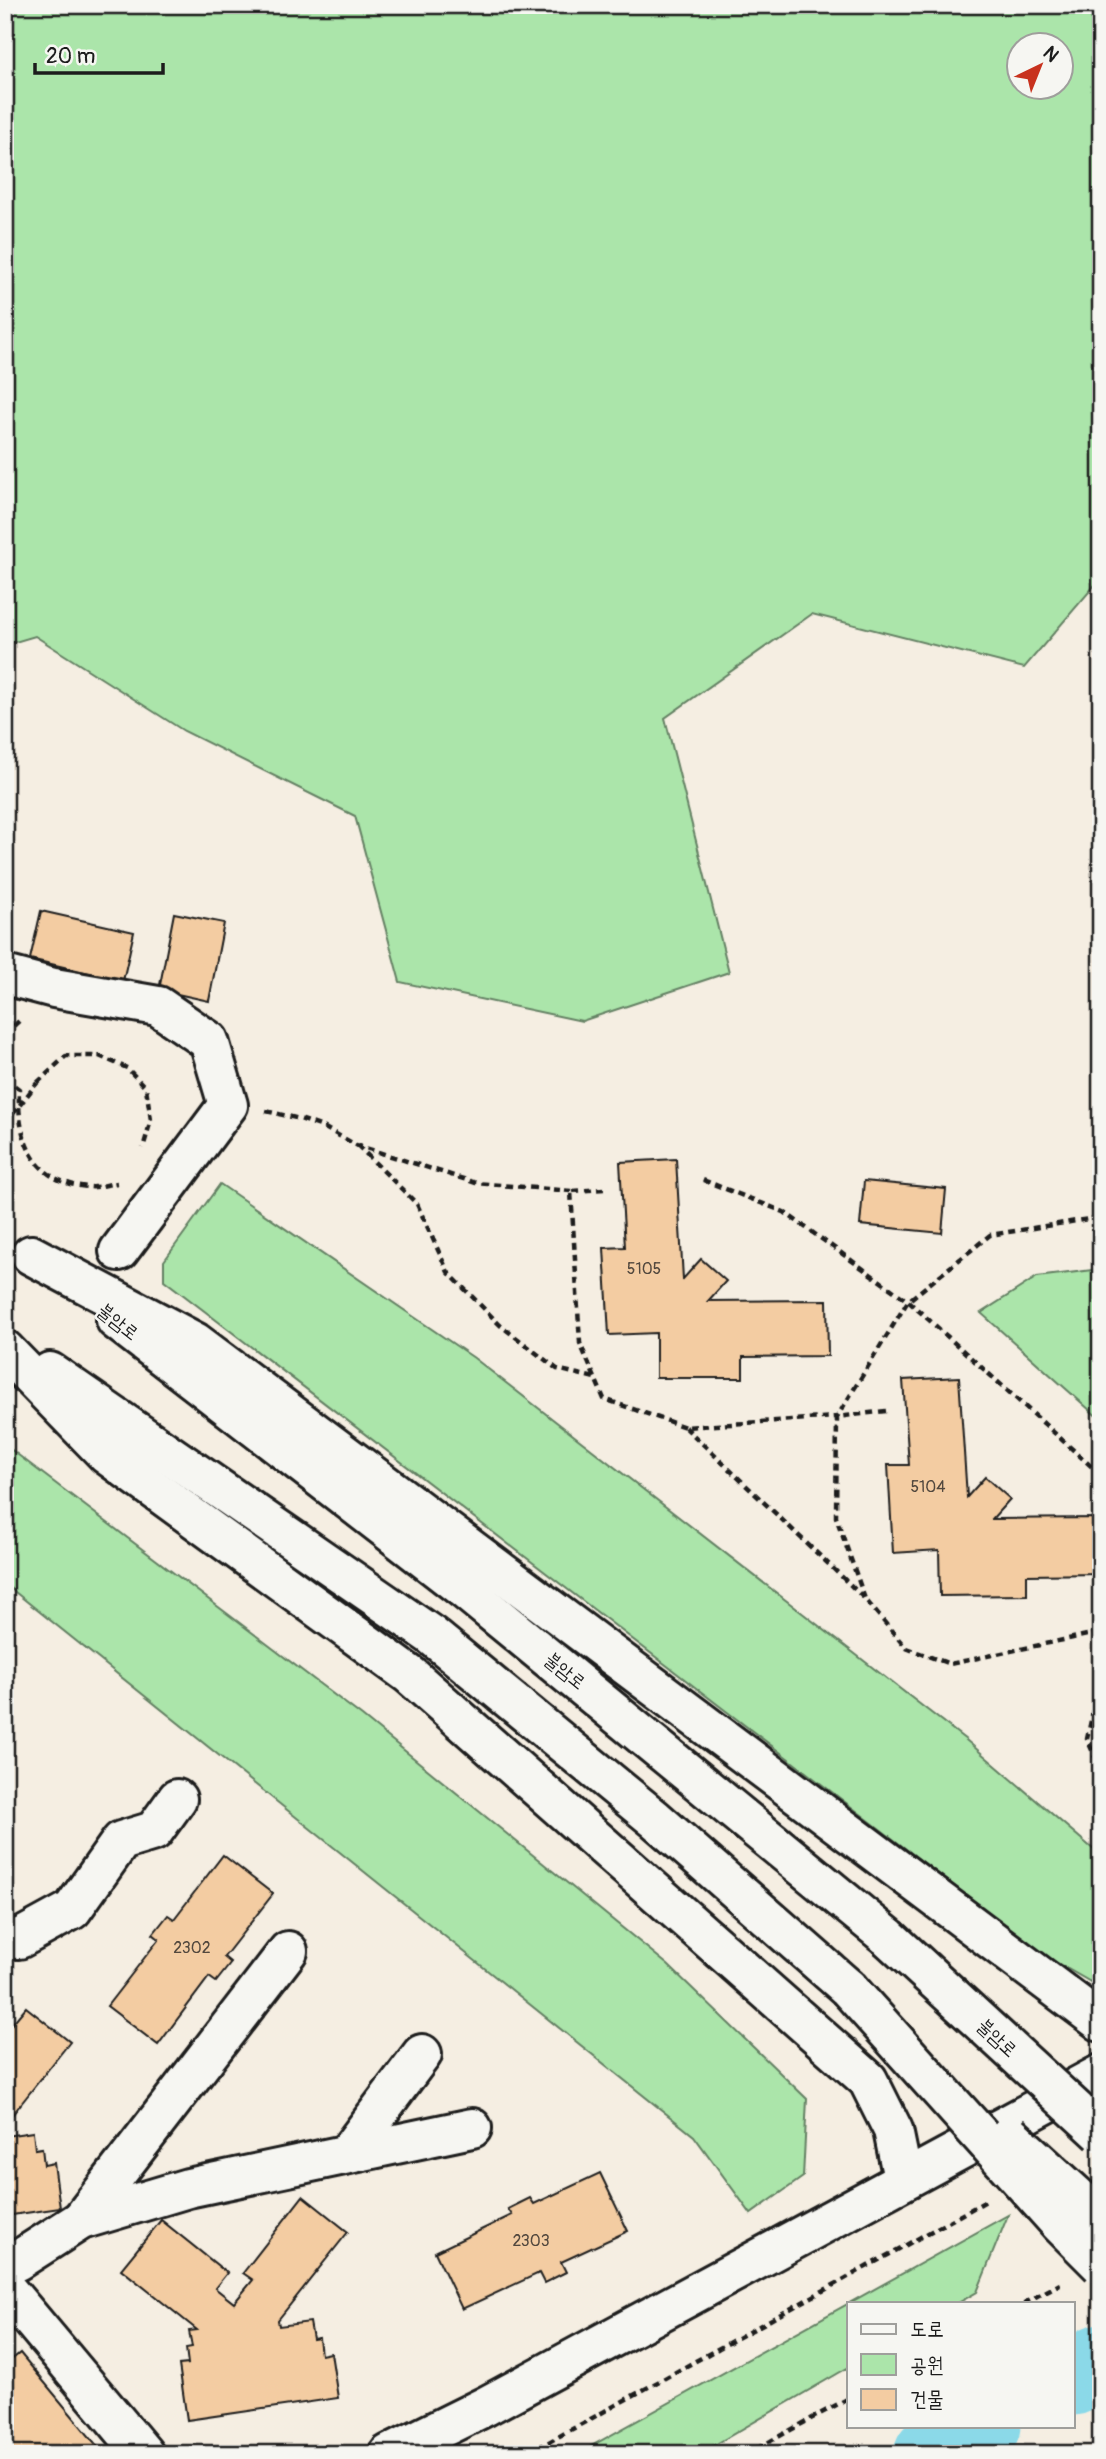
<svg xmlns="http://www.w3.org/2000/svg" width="1106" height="2459" font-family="Pangolin,'Poor Story',sans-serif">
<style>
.green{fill:#abe5aa;stroke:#648063;stroke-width:2;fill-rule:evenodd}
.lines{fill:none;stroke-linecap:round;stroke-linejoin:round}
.river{stroke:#8bd9e8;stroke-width:77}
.building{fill:#f3cca2;stroke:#1c1c1c;stroke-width:2}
.minor-casing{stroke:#1c1c1c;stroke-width:44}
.path{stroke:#1c1c1c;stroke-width:4.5;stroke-dasharray:7 5;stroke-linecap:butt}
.minor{stroke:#f6f6f2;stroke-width:38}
.minor-bridge-casing{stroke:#1c1c1c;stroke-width:44;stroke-linecap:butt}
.path-bridge{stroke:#1c1c1c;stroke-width:4.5;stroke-dasharray:7 5;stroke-linecap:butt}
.minor-bridge{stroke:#f6f6f2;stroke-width:38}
.labels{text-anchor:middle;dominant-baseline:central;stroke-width:5;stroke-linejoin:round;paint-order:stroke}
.number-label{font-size:16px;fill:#52483e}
.street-label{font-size:19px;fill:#1c1c1c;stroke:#f6f6f2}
</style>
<rect width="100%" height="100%" fill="#f5eee2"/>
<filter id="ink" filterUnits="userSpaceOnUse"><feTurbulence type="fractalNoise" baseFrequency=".0143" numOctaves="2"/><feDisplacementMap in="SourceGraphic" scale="14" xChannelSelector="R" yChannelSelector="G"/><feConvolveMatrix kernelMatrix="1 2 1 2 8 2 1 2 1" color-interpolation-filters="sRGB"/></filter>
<g filter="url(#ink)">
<!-- green -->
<g class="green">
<path d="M5,5H1101V578L1024,668L812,614L665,718L729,972L582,1021L400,982L355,816L184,731L35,636L5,645ZM1018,46H1060V88H1018Z"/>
<polygon points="220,1184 474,1358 966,1740 1101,1856 1101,1988 1047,1957 164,1280 164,1261"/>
<polygon points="1101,1269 1101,1420 981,1313 1037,1277"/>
<polygon points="5,1445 362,1716 668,1965 807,2099 803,2177 751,2214 694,2136 5,1584"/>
<polygon points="1008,2215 977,2292 958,2303 849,2303 849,2367 699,2454 577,2454"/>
</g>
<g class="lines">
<!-- river -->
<g class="river">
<polyline points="1073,2377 1101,2362"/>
<polyline points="932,2454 983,2426"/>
</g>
</g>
<!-- building -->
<g class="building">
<polygon points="41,911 134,932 123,981 30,959"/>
<polygon points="174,913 224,923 209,1001 159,990"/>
<polygon points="676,1159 683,1279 701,1259 726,1281 708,1301 827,1300 828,1356 743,1357 743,1378 656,1378 656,1333 609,1335 604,1248 625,1247 620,1162"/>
<polygon points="864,1181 946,1189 942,1233 860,1225"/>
<polygon points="959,1377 967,1497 985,1477 1010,1499 992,1519 1101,1518 1101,1574 1027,1575 1027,1595 940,1596 939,1550 893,1553 888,1465 909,1465 903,1380"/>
<polygon points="223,1855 273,1894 224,1957 231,1963 216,1982 209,1977 158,2045 107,2006 159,1939 153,1934 168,1915 174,1919"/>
<polygon points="26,2007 70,2042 5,2124 5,2032"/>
<polygon points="33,2132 35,2149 42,2148 44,2165 54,2163 60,2208 5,2216 5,2136"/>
<polygon points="600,2173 628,2231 561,2262 566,2272 544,2283 539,2273 462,2309 435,2252 512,2215 508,2209 530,2198 534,2204"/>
<polygon points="303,2196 348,2232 278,2320 279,2326 310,2322 313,2339 319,2338 321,2355 331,2353 338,2398 187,2420 179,2365 188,2364 186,2348 192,2347 189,2331 197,2330 121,2269 161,2220 227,2273 215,2288 234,2303 253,2280 243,2273"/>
<polygon points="20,2353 104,2454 36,2454 34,2451 31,2454 8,2454 5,2450 5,2426 10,2422 5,2417 5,2365"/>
</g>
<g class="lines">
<defs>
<g id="minor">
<polyline points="5,975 54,988 158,1006 209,1041 228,1105 119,1251"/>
<polyline points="31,1255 195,1342 1101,2022"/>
<polyline points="116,1320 465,1590 888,1937"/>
<polyline points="5,1350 107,1455 410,1675 868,2080 893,2130 903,2179"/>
<polyline points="50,1372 431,1635 655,1819 848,1988"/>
<polyline points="5,1938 19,1939 72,1910 121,1841 154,1831 177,1799"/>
<polyline points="347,2154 422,2054"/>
<polyline points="81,2220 288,1951"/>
<polyline points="5,2266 17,2261 81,2220 188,2188 472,2128"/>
<polyline points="5,2288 144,2454"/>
<polyline points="389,2454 486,2406 1101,2074"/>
</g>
</defs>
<!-- minor casing -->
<use href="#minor" class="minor-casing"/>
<!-- path -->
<g class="path">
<polyline points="5,1034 20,1020"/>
<path d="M5,1078L19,1089C17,1140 33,1184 90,1187C98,1188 108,1184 117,1183"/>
<polyline points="37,1083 66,1056 99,1056 127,1068 146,1088 151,1120 143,1148"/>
<polyline points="266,1111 300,1119 323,1127 356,1145 476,1183 571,1191"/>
<polyline points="357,1145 417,1204 448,1272 500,1325 557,1369 595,1378"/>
<polyline points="703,1180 784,1212 908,1301 1101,1475"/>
<polyline points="604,1189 571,1191 580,1343 604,1399 685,1427 837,1417 908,1301 990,1235 1101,1217"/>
<polyline points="886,1411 837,1417 836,1517 865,1599 906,1648 950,1664 1101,1632"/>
<polyline points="685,1427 864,1598"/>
<polyline points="1101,1674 1087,1739 1101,1770"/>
<polyline points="1024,2303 1060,2284"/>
<polyline points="527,2454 986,2201"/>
<polyline points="747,2454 849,2398"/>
</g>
<!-- minor -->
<use href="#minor" class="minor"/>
<defs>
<g id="minor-bridge">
<polyline points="888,1937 1101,2133"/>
<polyline points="848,1988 1060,2224 1101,2265"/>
<polyline points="1010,2135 1101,2218"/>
</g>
</defs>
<!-- minor-bridge casing -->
<use href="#minor-bridge" class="minor-bridge-casing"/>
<!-- path-bridge -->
<polyline class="path-bridge" points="5,1124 37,1083"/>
<!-- minor-bridge -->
<use href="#minor-bridge" class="minor-bridge"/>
</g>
</g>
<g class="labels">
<!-- number labels -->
<g class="number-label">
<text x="644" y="1269">5105</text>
<text x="928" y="1487">5104</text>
<text x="192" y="1948">2302</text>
<text x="531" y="2241">2303</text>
</g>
<!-- street labels -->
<g class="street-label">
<text transform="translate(118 1322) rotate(38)">불암로</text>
<text transform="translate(565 1671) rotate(39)">불암로</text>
<text transform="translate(997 2038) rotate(43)">불암로</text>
</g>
</g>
<!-- margin -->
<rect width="1106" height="2459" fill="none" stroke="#f6f6f2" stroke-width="28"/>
<rect x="14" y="14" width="1078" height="2431" fill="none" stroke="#1c1c1c" stroke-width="2.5" filter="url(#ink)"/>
<!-- legend -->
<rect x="847" y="2302" width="228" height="126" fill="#f6f6f2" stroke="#9f9f9c" stroke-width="2"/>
<rect x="861" y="2324" width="35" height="10" fill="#f6f6f2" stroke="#9f9f9c" stroke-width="2"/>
<text x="910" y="2336" font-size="21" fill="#1c1c1c">도로</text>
<rect x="861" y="2354" width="35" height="21" fill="#abe5aa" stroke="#9f9f9c" stroke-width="2"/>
<text x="910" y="2372" font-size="21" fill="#1c1c1c">공원</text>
<rect x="861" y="2389" width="35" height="21" fill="#f3cca2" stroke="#9f9f9c" stroke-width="2"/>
<text x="910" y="2406" font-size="21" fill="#1c1c1c">건물</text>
<!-- north arrow -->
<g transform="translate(1040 66) rotate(43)"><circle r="33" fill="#f6f6f2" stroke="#9f9f9c" stroke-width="2"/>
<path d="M0-5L12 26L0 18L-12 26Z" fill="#c8321e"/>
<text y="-10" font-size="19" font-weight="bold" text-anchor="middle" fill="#1c1c1c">N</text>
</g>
<!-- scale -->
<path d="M35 63v10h128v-10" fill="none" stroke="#1c1c1c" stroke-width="3.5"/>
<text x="46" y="63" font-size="21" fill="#1c1c1c" stroke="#f6f6f2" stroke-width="5" paint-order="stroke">20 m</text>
</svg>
